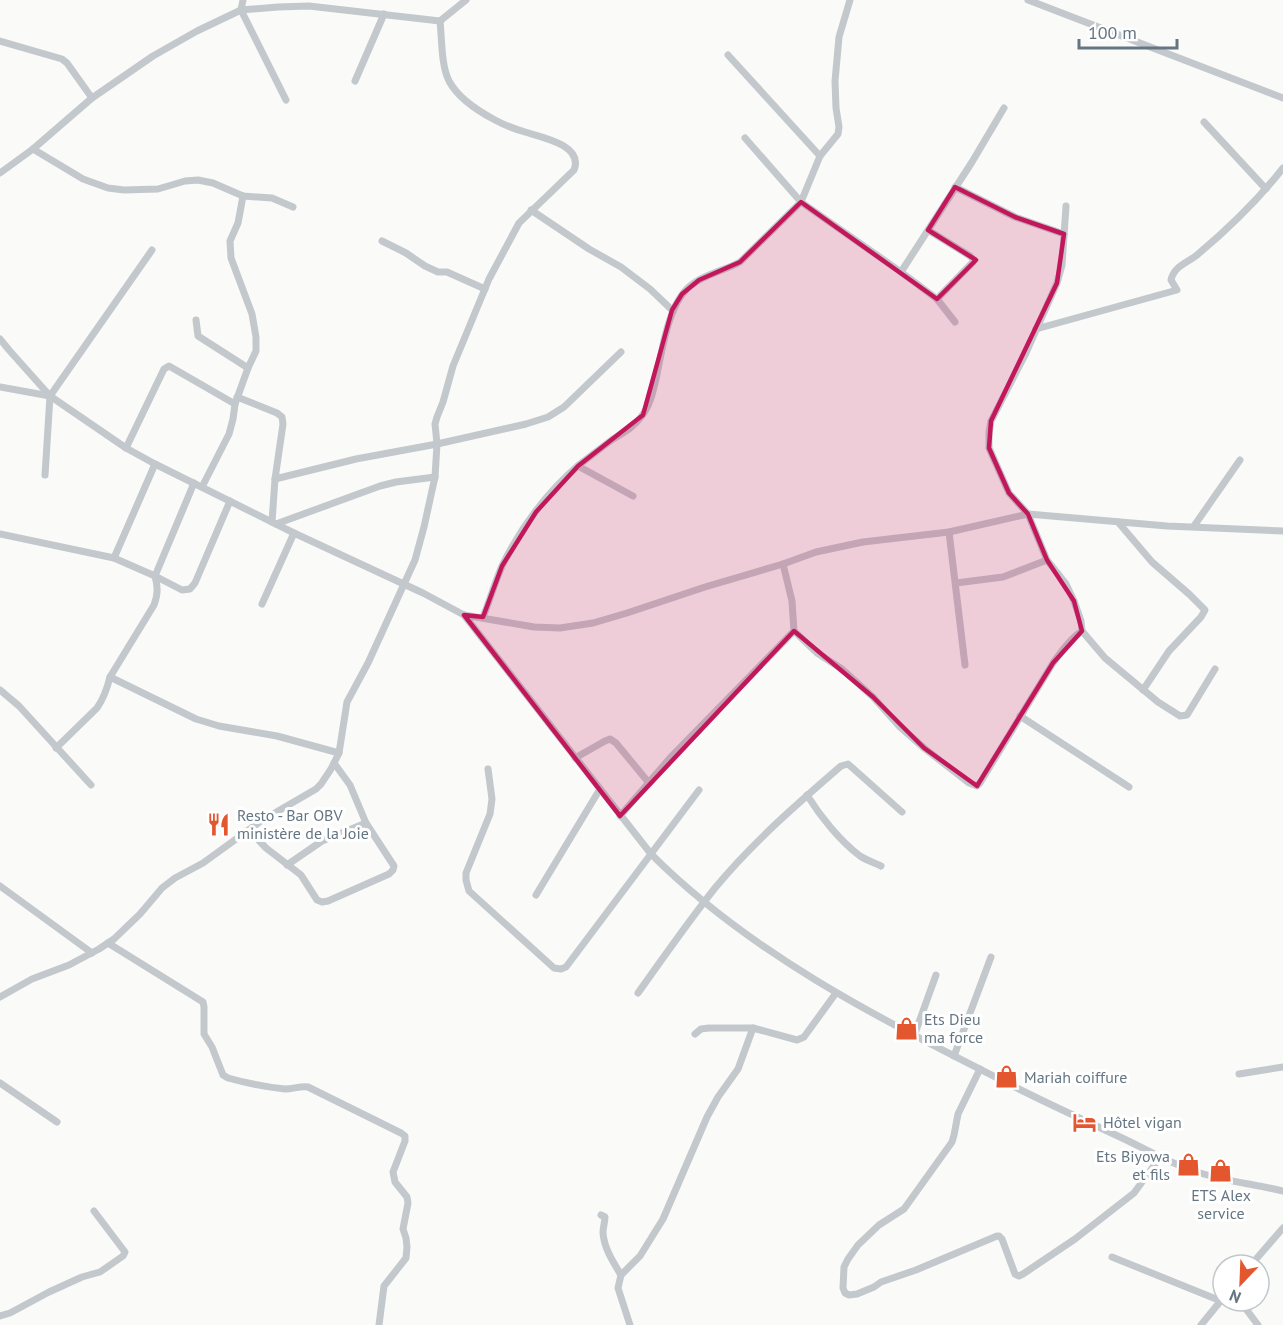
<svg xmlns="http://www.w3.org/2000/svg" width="1283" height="1325" font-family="'PT Sans',sans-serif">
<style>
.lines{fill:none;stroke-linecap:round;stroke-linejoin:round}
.minor{stroke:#c3c8cc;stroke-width:7}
.marked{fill:#c2185b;fill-opacity:0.2;stroke:#c2185b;stroke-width:4.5;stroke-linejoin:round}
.labels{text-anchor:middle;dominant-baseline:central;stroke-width:6;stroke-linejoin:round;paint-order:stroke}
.poi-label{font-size:16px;fill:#657683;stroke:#fff;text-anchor:start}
</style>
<rect width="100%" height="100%" fill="#fafaf8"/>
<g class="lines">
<!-- minor -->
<g class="minor">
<polyline points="243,0 241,10 286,100"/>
<polyline points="1028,0 1283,98"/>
<polyline points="0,41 62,59 67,63 92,98"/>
<polyline points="728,55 820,156"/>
<polyline points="355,81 384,14"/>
<polyline points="1204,122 1266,189"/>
<polyline points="745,138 801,202 901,272 937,299 955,322"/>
<polyline points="33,149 83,179 108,188 124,190 158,189 185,181 198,180 213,183 243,196 272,198 293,207"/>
<polyline points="0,173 33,149 92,98 153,56 197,31 241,10 278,7 309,6 440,21 466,0"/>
<polyline points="955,187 1015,217 1064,234"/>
<polyline points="531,210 589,249 621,267 650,289 672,310"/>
<polyline points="928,230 970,256 973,259 973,262 937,299"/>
<polyline points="382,241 406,253 425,266 438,272 447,272 485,289"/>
<polyline points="901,272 972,162 1004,108"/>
<polyline points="196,320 198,336 248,368"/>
<path d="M1036,329L1177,290L1171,280C1174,266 1187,263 1197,255C1228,229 1258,200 1283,168"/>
<polyline points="0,339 9,350 50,396 126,448 155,464 294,533 423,593 464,615 534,627 560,628 593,623 627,613 705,587 783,564 816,552 863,542 949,532 1028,514 1167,526 1283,531"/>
<polyline points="0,387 50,396"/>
<polyline points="237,397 277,413 282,417 283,424 275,479 272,522"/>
<polyline points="126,448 164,369 169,366 235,404"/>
<polyline points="578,466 633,496"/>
<polyline points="45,475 50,396 152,250"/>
<polyline points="275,479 356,459 437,444 526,424 548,417 564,407 621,352"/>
<polyline points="202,487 229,434 233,419 235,404 248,368 256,351 256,337 252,314 231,258 230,241 238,223 243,196"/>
<polyline points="1118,522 1152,562 1189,594 1205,610 1201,617 1169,651 1143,690"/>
<polyline points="276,524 380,486 396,482 435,477"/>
<polyline points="1194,526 1240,460"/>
<polyline points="949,532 965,665"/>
<polyline points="0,534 114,558 155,576 182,590 190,589 195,583 230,501"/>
<polyline points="114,558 155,464"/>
<path d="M783,564L792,601L794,631L817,653L842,669L873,697L899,726L924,748L969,783L977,786L980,783L1053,663C1061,652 1070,639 1082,631L1081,621L1074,601L1066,584L1047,560L1028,514L1009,493L989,448V432L991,421L1025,355L1057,283L1062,265L1066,206"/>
<polyline points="956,583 1003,577 1047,560"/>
<polyline points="262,604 294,533"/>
<path d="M464,615L651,854C754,957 885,1021 1013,1086C1048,1104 1084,1120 1120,1137C1144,1148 1169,1163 1194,1171C1223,1181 1254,1184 1283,1191"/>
<path d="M483,617C490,600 495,582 502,566C520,528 548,491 580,464C591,456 602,447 613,439C623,433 634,427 641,417C650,406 653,392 656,379C662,351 668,304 690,286C704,274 724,271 740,262L801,202L820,156L838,134L839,127L836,108L835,81L839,37L850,0"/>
<polyline points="1082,631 1105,658 1158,702 1180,716 1187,715 1215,669"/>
<polyline points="110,677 196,719 219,726 277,736 339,753"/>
<polyline points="0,690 19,706 91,785"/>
<polyline points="1020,716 1129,787"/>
<path d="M56,748L97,708C104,698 107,689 110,677L154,605C158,594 158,587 155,576L194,483"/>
<polyline points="575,758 605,741 610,739 616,743 649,783"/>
<polyline points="488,769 492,799 490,814 466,873 466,880 469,891 554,968 561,969 566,967 699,790"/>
<path d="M807,795C820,816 840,841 860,856C866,860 875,863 881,866"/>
<polyline points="620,816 670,758 794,631"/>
<polyline points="249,830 266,848 301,875 317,900 322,902 328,901 389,874 393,870 394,866 366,823 350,785 334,763"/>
<polyline points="287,865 322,841 366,823"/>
<polyline points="0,886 92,953"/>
<polyline points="536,895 600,789"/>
<path d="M108,943L203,1002L204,1007V1034L212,1047L223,1075L228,1078C246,1083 266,1087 285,1089C293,1089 300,1086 308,1087L401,1133L405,1136V1141L393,1172L395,1182L407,1197L408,1203L403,1229L406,1238L407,1247L406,1258L384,1286L379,1325"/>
<path d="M638,993C663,958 688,922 715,888C752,843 797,804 841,766L848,764L902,812"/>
<path d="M0,997L32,979L69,965L99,949L114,939L140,914L162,888L175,878L203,863L261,821L316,789L321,784L331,769L339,753L347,702L368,663L415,560L424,527L435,477L437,444L435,424L437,417L443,402L453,366L489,279L519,223L574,170C584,145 541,137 525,132C515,129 504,125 495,120C478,111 458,98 449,81C441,65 442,39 440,21"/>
<polyline points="695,1034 701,1029 709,1028 753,1028 797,1040 804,1037 836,993"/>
<polyline points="914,1036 936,975"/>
<polyline points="954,1056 991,957"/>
<polyline points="980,1069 958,1114 954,1135 952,1142 904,1209 879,1225 858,1245 848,1259 844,1267 843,1288 845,1293 849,1295 857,1294 874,1287 881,1282 916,1270 997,1236 999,1236 1002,1239 1015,1274 1019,1276 1023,1274 1075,1239 1134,1193 1161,1156"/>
<polyline points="1239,1074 1283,1067"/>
<polyline points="0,1083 57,1122"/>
<path d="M601,1215L605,1217C605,1222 603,1227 603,1233C604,1248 613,1262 621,1275"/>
<polyline points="1112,1257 1221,1301"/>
<polyline points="1251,1265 1283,1228"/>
<polyline points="1240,1301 1258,1325"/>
<polyline points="0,1316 10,1313 49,1292 82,1277 100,1272 123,1256 125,1252 94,1211"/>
<polyline points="630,1325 618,1288 621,1275 640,1256 663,1219 707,1117 718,1097 738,1069 753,1028"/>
<polyline points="1201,1325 1223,1298"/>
</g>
</g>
<!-- marked area -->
<path class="marked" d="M955,187L1015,217L1064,234L1057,283L991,421L989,448L1009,493L1028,514L1047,560L1074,601L1082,631L1053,663L977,786L924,748L873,697L794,631L620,816L464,615L483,617L502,566L536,512L578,466L643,415L672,310L682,294L699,280L740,262L801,202L937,299L976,260L928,230Z"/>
<!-- icons -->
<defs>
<symbol id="restaurant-bare" viewBox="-9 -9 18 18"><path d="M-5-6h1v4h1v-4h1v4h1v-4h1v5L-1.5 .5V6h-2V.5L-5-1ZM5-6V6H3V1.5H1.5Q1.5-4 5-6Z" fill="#e4572e" stroke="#fff" stroke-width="2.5" paint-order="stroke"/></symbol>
<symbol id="shop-bare" viewBox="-9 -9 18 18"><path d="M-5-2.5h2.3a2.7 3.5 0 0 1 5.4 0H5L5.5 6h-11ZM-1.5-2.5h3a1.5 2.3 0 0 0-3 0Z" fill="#e4572e" stroke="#fff" stroke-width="2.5" paint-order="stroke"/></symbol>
<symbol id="hotel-bare" viewBox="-9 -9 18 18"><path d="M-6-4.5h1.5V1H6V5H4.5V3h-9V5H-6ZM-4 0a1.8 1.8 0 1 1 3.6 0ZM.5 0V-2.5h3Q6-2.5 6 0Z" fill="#e4572e" stroke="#fff" stroke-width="2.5" paint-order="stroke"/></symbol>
</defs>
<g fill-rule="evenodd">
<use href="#restaurant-bare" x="202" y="808" width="33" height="33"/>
<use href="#shop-bare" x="890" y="1012" width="33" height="33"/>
<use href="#shop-bare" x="990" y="1060" width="33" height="33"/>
<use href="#hotel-bare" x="1068" y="1106" width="33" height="33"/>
<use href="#shop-bare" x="1172" y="1148" width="33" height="33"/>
<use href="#shop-bare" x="1204" y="1154" width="33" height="33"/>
</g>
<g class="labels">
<!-- poi labels -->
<g class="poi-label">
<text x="237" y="815">Resto - Bar OBV<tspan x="237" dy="18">ministère de la Joie</tspan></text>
<text x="924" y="1019">Ets Dieu<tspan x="924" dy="18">ma force</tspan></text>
<text x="1024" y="1077">Mariah coiffure</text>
<text x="1103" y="1122">Hôtel vigan</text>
<text x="1170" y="1156" text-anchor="end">Ets Biyowa<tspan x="1170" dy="18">et fils</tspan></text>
<text x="1221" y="1195" text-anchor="middle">ETS Alex<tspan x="1221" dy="18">service</tspan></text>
</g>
</g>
<!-- north arrow -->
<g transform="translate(1241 1283) rotate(203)"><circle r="28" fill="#ffffff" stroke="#c1c8cd" stroke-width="1.5"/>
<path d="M0-4.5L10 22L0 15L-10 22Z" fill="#e4572e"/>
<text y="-9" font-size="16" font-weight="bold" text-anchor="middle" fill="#657683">N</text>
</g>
<!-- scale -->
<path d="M1079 39v9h98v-9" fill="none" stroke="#657683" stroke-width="3"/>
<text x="1088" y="39" font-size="18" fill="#657683" stroke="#ffffff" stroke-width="4.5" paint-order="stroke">100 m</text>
</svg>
